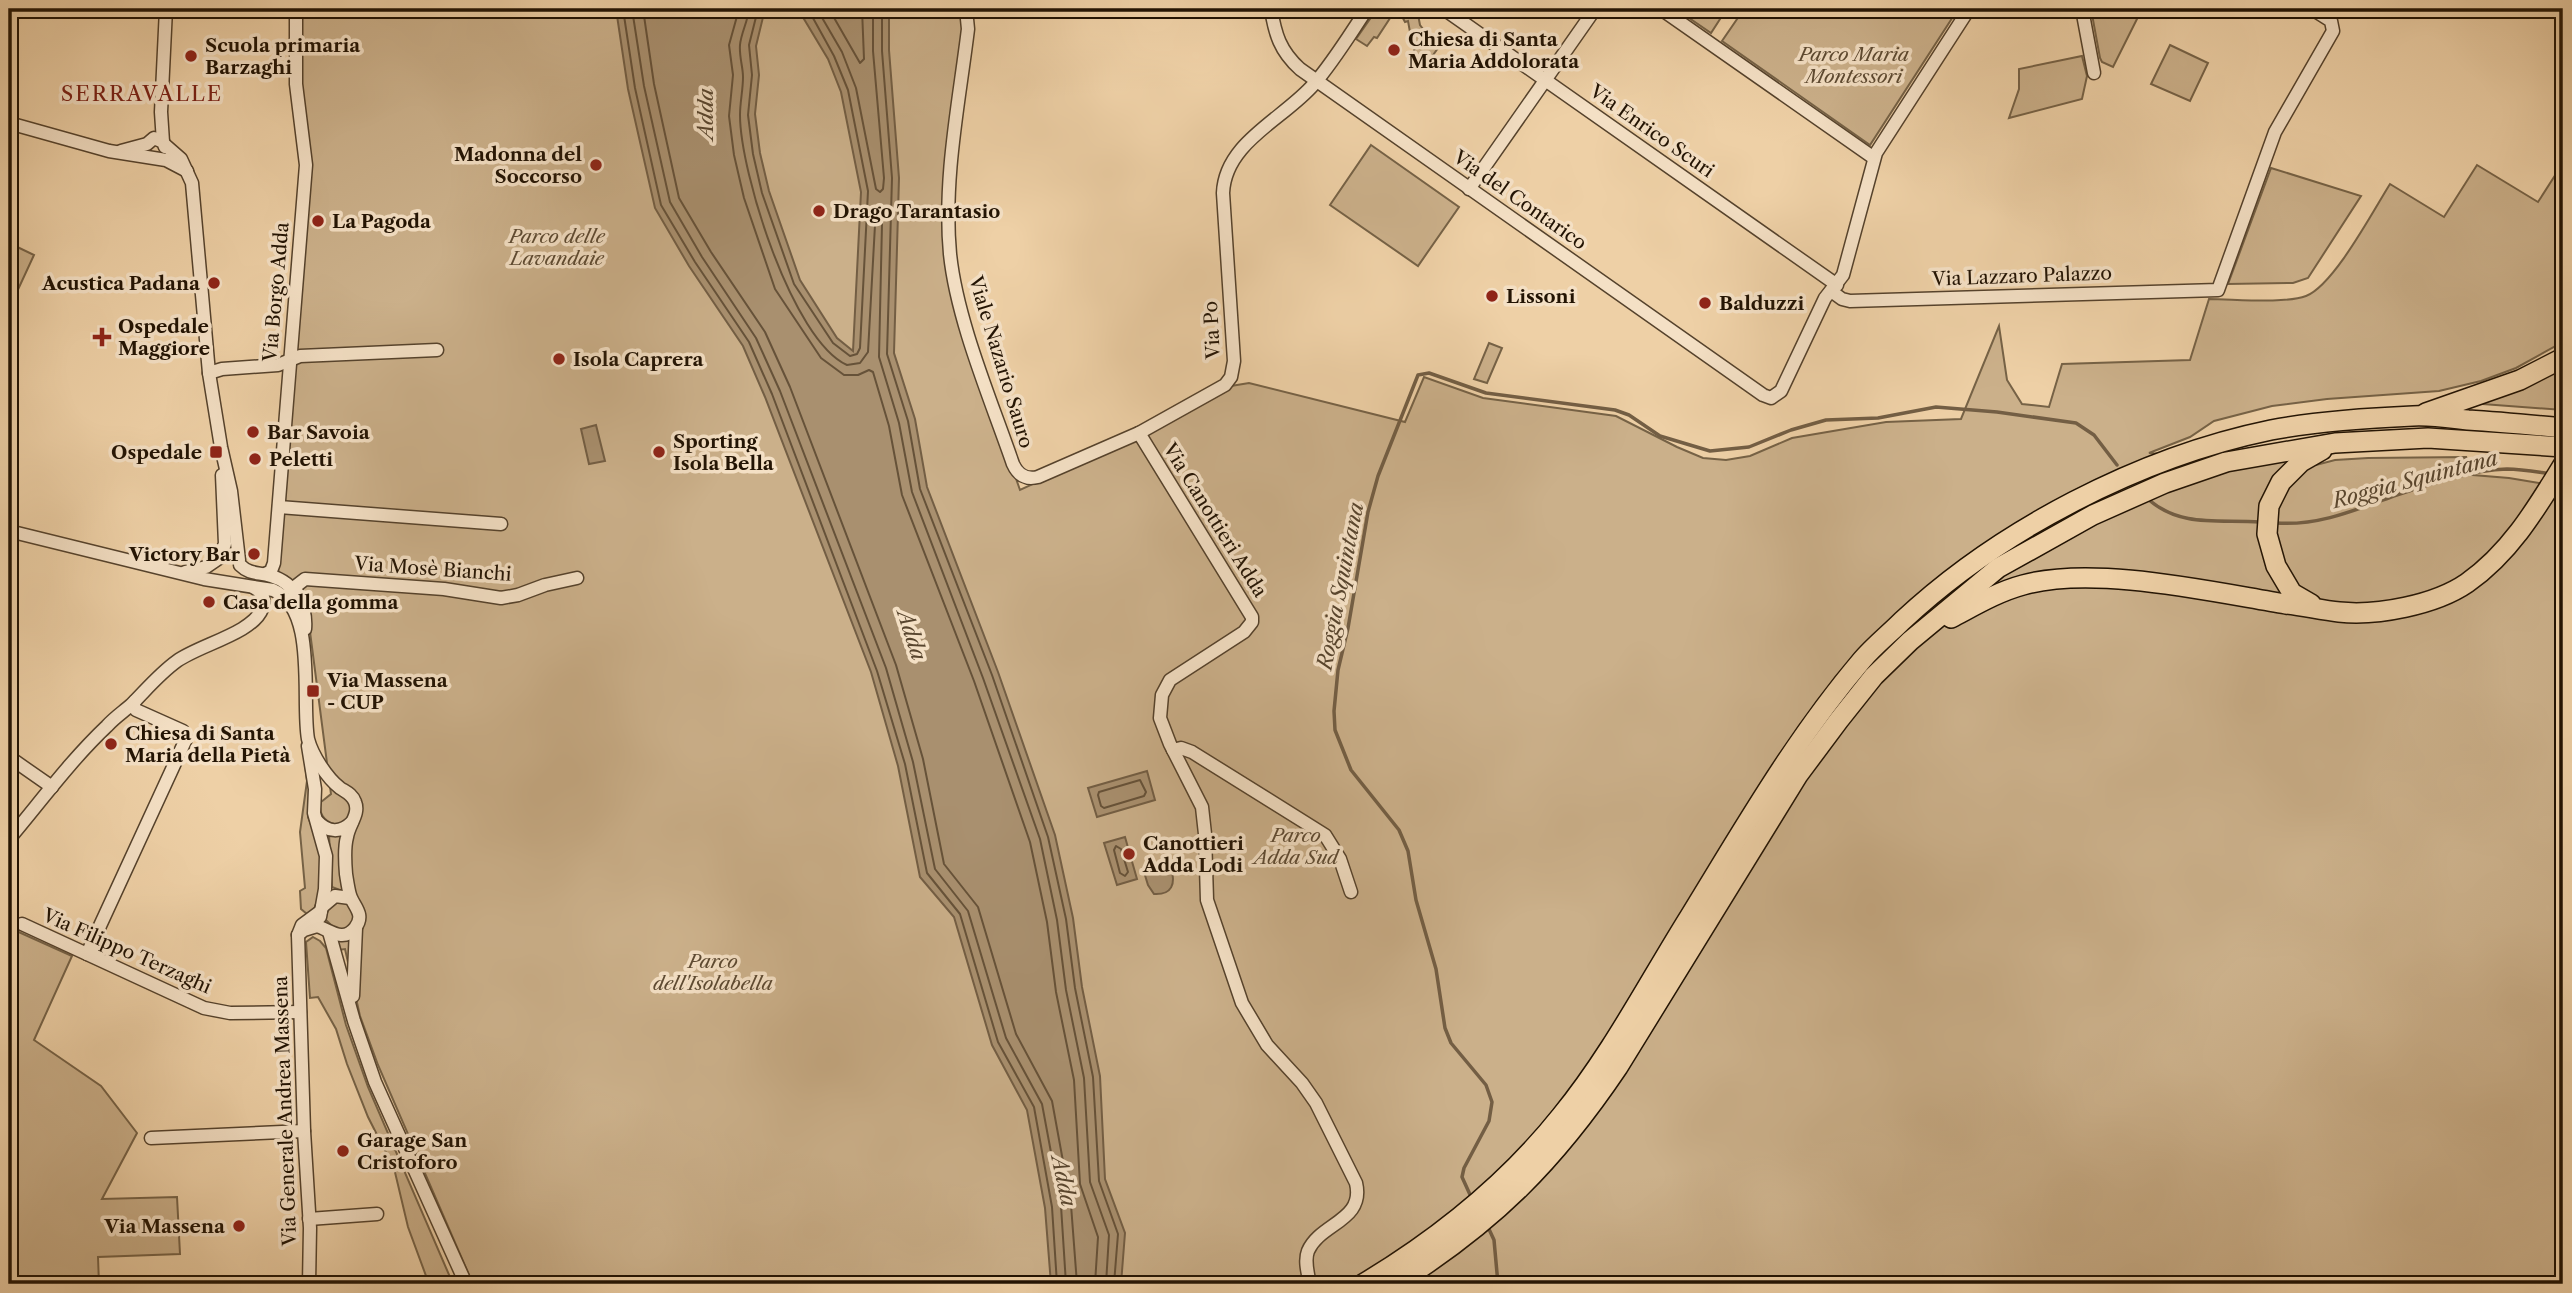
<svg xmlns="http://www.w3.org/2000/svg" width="2572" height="1293" font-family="'Libre Caslon Text',serif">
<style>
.green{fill:#cbb08a;stroke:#766246;stroke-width:2}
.water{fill:#a9906f;stroke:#735e44;stroke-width:2}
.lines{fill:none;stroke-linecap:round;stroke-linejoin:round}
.shore{stroke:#665239;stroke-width:2}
.stream{stroke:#735e44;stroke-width:3.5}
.minor-casing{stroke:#55422c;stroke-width:15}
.highway-casing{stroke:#221303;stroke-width:22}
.minor{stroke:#f4e0c5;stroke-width:12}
.highway{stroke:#eed0a6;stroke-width:19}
.poi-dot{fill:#8f2418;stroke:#f4e0c5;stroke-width:2.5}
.labels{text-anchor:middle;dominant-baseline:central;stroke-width:7;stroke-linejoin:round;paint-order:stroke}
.poi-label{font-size:19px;font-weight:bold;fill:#221303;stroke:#f4e0c5;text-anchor:start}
.park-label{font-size:19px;font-style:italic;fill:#5d4a32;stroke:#f4e0c5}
.street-label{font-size:19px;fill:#221303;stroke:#f4e0c5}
.neighbourhood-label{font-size:21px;letter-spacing:2px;fill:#7a1f14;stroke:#f4e0c5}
.water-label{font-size:21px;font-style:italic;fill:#58452e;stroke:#f4e0c5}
</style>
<rect width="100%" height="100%" fill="#eed0a6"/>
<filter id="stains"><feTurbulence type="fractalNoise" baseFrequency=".00286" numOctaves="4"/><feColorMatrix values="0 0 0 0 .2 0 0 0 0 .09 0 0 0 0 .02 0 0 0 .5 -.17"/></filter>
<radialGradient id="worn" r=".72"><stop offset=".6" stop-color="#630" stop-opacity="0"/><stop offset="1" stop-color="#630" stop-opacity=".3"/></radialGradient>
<!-- green -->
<g class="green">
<path d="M298,9H963L966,29L946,232L976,364L1020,490L1140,435L1231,386L1249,383L1405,422L1424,377L1483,398L1616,416L1677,447L1703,458L1726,460L1750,456L1792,438L1886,422L1961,419L1999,326L2007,380L2022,404L2049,407L2062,364L2190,360L2209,299C2234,299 2285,304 2306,296C2334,285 2373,211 2390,184L2444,217L2477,165L2538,202L2563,163V342L2516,368L2481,381L2439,391L2327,399L2272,406L2214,421L2190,437L2149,453L2273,462L2285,460L2288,463L2316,465L2335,460L2368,458L2467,457L2450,466L2449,473L2509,478L2563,487V1284H473L378,1065L360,1016L345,949L338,950L336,930L326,920C325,909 331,904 341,901L340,890L332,887L329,835L335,834L334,824C324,821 318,813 321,802L331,794L309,624L301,602L277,569L309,169L298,84Z"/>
<polygon points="1377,9 1396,9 1377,38 1374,37 1367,46 1356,39"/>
<polygon points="1398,9 1417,9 1420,25 1438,48 1426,65 1413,53 1417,43 1414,42 1415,31 1410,32 1408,21 1405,22"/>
<polygon points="1676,9 1718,9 1722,12 1722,16 1711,33"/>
<polygon points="1744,9 1958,9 1870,145 1722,41"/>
<polygon points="2091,9 2142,9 2113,67 2102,62 2100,58"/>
<polygon points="2170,45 2208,63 2190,101 2151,84"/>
<polygon points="2082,56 2087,76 2082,99 2009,118 2019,89 2019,69"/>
<polygon points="1371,145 1459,207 1418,266 1330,205"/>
<polygon points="2271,168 2361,196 2308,278 2293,283 2228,284"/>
<polygon points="9,243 34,255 9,309"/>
<polygon points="1489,343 1502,348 1487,383 1474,379"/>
<polygon points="2563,368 2563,410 2469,403"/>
<polygon points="305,764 310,784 308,817 319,844 322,877 318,899 314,909 307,914 301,909 300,891 305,888 300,832 307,781"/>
<polygon points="12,929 72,956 34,1040 101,1086 137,1133 102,1199 177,1197 180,1254 98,1257 99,1284 9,1284 9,938"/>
<polygon points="313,937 320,941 326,948 346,1025 368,1087 453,1284 429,1284 408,1227 394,1168 368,1117 347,1064 336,1029 318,997 310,998 306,942"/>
</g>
<!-- water -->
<g class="water">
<polygon points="616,9 765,9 756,46 759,75 755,114 760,153 769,191 800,280 837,338 853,351 861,192 841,92 828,59 801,14 802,9 889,9 889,50 899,178 894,353 915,419 927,487 998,672 1055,835 1073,918 1082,987 1100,1076 1105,1179 1125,1233 1121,1284 1051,1284 1045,1208 1027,1110 992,1045 954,917 920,877 898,766 871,672 765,397 743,346 689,266 655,208 628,89"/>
<polygon points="596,425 605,461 589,464 581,429"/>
<polygon points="1147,771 1155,800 1097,817 1088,788"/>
<polygon points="1125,837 1137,879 1117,885 1104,843"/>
<path d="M1166,864L1168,869L1171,868C1176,884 1172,895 1154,894L1148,885L1144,872L1146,869Z"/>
</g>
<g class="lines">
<!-- shore -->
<g class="shore">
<polyline points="623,9 635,88 661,205 695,262 749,342 772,394 877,671 905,764 927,873 960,914 998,1042 1034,1107 1052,1207 1057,1284"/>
<polyline points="632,9 644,86 670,202 702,257 756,338 780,391 886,668 913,762 935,869 968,911 1006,1038 1042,1104 1061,1206 1066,1284"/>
<polyline points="643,9 654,84 679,198 711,252 765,332 790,387 896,665 923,759 944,864 978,907 1016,1034 1052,1101 1071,1205 1077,1284"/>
<polyline points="739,9 729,45 733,75 729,116 734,155 744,198 775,289 821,358 844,375 858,375 869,370 873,372 889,426 902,495 974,681 1030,842 1047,922 1056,992 1074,1080 1080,1184 1098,1237 1095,1284"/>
<path d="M749,9C748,21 741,33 740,45C739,56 743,67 743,77C743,90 740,102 740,115C740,172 792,340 847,365L860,363L868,352L875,225L878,222L882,224L879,357L899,423L912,492L983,678L1040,839L1057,920L1066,990L1084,1078L1090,1182L1109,1235L1106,1284"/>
<polyline points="758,9 749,45 752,75 748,115 753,154 762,193 794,284 833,343 850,356 857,354 860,348 868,191 848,90 834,56 808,9"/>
<polyline points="817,9 842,52 856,88 876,189 880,192 883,189 884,178 873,51 873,9"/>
<polyline points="829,9 860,63 864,59 862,9"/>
<polyline points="882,9 882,51 892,178 887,354 908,421 920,489 992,675 1048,837 1066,919 1075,988 1093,1077 1099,1181 1118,1234 1114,1284"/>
<polygon points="1140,780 1146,792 1144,796 1104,808 1101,806 1098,795 1099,792"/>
<polygon points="1116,846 1121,849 1128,872 1125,876 1120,873 1114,850"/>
</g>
<!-- stream -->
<g class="stream">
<path d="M2149,500C2182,528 2220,519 2260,522"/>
<path d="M2276,523C2317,526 2353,511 2391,497C2427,485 2469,470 2507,469C2522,469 2537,472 2551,474"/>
<polyline points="1472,1199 1462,1177 1464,1168 1489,1121 1492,1102 1486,1085 1451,1043 1445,1028 1436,969 1416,900 1408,851 1399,830 1351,770 1335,730 1334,711 1338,670 1348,628 1368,512 1378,476 1418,375 1429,373 1486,393 1615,410 1629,415 1660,436 1710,451 1749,447 1791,430 1826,420 1878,418 1936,407 1997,412 2076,423 2094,435 2117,465"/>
<polyline points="1488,1227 1494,1240 1498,1284"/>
</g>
<defs>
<g id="minor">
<path d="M966,9L968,29C959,103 943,179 950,254C957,321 991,400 1013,464C1018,475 1026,480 1038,477L1139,433L1225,385L1231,377L1234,361L1223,193C1225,142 1284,119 1314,84C1334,61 1350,34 1367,9"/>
<path d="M1271,9C1275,34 1280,51 1300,69L1763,395L1771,398L1781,391L1825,298L1843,275L1876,153L1969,9"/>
<polyline points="1444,9 1837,285"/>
<polyline points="1661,9 1874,158"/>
<polyline points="2082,9 2094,73"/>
<polyline points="9,123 109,151 166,160 187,171"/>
<polyline points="163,142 161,112 166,9"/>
<polyline points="165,145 181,159 192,183 209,373 221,447 231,491 239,560"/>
<polyline points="121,151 147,144 154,138 163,142 165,147"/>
<polyline points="1469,189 1595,9"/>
<polyline points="1831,291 1842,299 1850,301 2218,290 2275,132 2333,31 2331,21 2312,9"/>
<polyline points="209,373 222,369 278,365 300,356 437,350"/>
<path d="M1139,433L1252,617V622L1244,632L1170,680L1162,695L1160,718L1170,744L1202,807L1205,834L1207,900L1242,1003L1267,1045L1302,1083L1316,1103L1356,1183C1365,1221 1320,1223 1308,1251C1304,1261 1308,1274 1310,1284"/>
<polyline points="279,507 501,524"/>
<path d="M9,531L204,579L273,590C318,609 301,700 308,739C312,755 327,778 340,788C346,792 352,794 355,802C360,814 349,824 347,837C344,848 345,862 346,874C347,880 348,888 350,895C353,906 366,914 355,928C343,943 330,930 317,926L304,930L298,935"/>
<polyline points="219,556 225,544 222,475"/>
<path d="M240,565C250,575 259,572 271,576C295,583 307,606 305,629"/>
<polyline points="185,572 206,567 225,554"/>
<polyline points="265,574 271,571 274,563 306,165 296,84 296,9"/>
<polyline points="297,596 296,586 305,579 444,589 501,598 518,595 545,585 577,578"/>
<polyline points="308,746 315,789 314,813 326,856 325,889 320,917"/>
<polyline points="1173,750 1181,748 1192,752 1325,835 1340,859 1351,892"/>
<polyline points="9,757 52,787"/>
<path d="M317,821C328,833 341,833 352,822"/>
<path d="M9,839C41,801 71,760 107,726C114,718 123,712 131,705C147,689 159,674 177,661C199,645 253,633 262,609C266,599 262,592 253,587"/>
<polyline points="322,907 335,896 350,898"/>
<polyline points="22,924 204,1008 230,1013 300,1012"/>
<polyline points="329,932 354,1021 375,1082 466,1284"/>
<polyline points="87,954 186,739 183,731 136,710 133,705 135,701"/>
<polyline points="353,996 356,928"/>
<polyline points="151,1138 304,1131"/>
<polyline points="309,1219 377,1214"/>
<polyline points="309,1284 310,1228 304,1131 298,935 302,925 321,911"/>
</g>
<g id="highway">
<polyline points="2426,413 2520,380 2563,358"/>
<polyline points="2311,604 2292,593 2276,566 2267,534 2269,506 2281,482 2301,462 2322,450"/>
<path d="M1951,618C1974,606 1997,592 2023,585C2094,565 2212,592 2286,604C2304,606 2321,610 2339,612C2377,616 2435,605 2467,583C2510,553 2536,509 2563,465"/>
<path d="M1363,1284C1438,1239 1506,1185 1561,1116C1611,1055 1648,983 1690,916C1744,828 1795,739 1862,660C1874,646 1889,634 1902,621C1999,530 2140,457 2271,430C2318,421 2366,418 2413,416C2431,415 2450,418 2468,420C2500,422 2532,425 2563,428"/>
<path d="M1396,1284C1494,1222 1554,1162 1618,1067L1798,775L1839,720L1874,676L1910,641L1998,568L2093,515L2165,483L2226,462L2335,443L2428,438L2563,447"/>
</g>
</defs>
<!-- minor casing -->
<use href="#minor" class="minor-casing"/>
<!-- highway casing -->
<use href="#highway" class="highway-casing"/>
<!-- minor -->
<use href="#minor" class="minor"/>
<!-- highway -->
<use href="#highway" class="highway"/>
</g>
<!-- markers -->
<g class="poi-dot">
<circle cx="1394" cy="50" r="7"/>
<circle cx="191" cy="56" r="7"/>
<circle cx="596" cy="165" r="7"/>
<circle cx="819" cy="211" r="7"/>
<circle cx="318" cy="221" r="7"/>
<circle cx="214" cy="283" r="7"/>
<circle cx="1492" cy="296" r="7"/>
<circle cx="1705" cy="303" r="7"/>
<path d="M98.5 326.5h7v7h7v7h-7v7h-7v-7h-7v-7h7z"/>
<circle cx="559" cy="359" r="7"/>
<circle cx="253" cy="432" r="7"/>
<rect x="209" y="445" width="14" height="14" rx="3.5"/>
<circle cx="659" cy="452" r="7"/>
<circle cx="255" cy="459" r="7"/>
<circle cx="254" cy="554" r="7"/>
<circle cx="209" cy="602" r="7"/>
<rect x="306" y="684" width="14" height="14" rx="3.5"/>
<circle cx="111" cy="744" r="7"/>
<circle cx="1129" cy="854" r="7"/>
<circle cx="343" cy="1151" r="7"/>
<circle cx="239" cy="1226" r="7"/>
</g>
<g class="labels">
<!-- poi labels -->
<g class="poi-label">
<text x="1408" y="39">Chiesa di Santa<tspan x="1408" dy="22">Maria Addolorata</tspan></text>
<text x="205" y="45">Scuola primaria<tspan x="205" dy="22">Barzaghi</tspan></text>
<text x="582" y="154" text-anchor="end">Madonna del<tspan x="582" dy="22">Soccorso</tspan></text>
<text x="833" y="211">Drago Tarantasio</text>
<text x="332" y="221">La Pagoda</text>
<text x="200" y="283" text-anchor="end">Acustica Padana</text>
<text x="1506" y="296">Lissoni</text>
<text x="1719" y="303">Balduzzi</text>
<text x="118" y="326">Ospedale<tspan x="118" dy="22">Maggiore</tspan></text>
<text x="573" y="359">Isola Caprera</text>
<text x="267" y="432">Bar Savoia</text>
<text x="673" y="441">Sporting<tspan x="673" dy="22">Isola Bella</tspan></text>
<text x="202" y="452" text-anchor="end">Ospedale</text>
<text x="269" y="459">Peletti</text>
<text x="240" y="554" text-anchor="end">Victory Bar</text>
<text x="223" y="602">Casa della gomma</text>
<text x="327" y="680">Via Massena<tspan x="327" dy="22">- CUP</tspan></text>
<text x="125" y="733">Chiesa di Santa<tspan x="125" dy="22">Maria della Pietà</tspan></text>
<text x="1143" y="843">Canottieri<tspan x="1143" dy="22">Adda Lodi</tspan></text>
<text x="357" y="1140">Garage San<tspan x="357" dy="22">Cristoforo</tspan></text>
<text x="225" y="1226" text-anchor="end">Via Massena</text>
</g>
<!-- park labels -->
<g class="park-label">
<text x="1854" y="54">Parco Maria<tspan x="1854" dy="22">Montessori</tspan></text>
<text x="557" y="236">Parco delle<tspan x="557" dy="22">Lavandaie</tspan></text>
<text x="1296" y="835">Parco<tspan x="1296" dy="22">Adda Sud</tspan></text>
<text x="713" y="961">Parco<tspan x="713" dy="22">dell'Isolabella</tspan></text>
</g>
<!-- street labels -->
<g class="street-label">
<text transform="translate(1652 131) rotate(35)">Via Enrico Scuri</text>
<text transform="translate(1520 200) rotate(35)">Via del Contarico</text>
<text transform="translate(2022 276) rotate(-2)">Via Lazzaro Palazzo</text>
<text transform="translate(276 292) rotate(-85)">Via Borgo Adda</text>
<text transform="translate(1212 330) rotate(-93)">Via Po</text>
<text transform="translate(1001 362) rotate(73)">Viale Nazario Sauro</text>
<text transform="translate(1215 520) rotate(58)">Via Canottieri Adda</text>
<text transform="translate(433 569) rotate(4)">Via Mosè Bianchi</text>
<text transform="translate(127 951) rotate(24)">Via Filippo Terzaghi</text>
<text transform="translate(285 1111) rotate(-92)">Via Generale Andrea Massena</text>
</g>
<!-- neighbourhood labels -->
<g class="neighbourhood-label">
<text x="142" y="93">SERRAVALLE</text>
</g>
<!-- water labels -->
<g class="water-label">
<text transform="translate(705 114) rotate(-90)">Adda</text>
<text transform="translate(2415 479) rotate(-15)">Roggia Squintana</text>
<text transform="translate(1340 586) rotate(-79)">Roggia Squintana</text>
<text transform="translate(912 635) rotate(72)">Adda</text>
<text transform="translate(1064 1181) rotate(78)">Adda</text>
</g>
</g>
<!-- margin -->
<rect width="2572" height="1293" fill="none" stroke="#eed0a6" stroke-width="35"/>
<rect x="10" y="10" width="2551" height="1272" fill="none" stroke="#221303" stroke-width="3.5"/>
<rect x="18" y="18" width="2537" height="1258" fill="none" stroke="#221303" stroke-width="2"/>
<rect width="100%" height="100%" filter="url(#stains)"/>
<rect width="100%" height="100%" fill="url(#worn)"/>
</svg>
